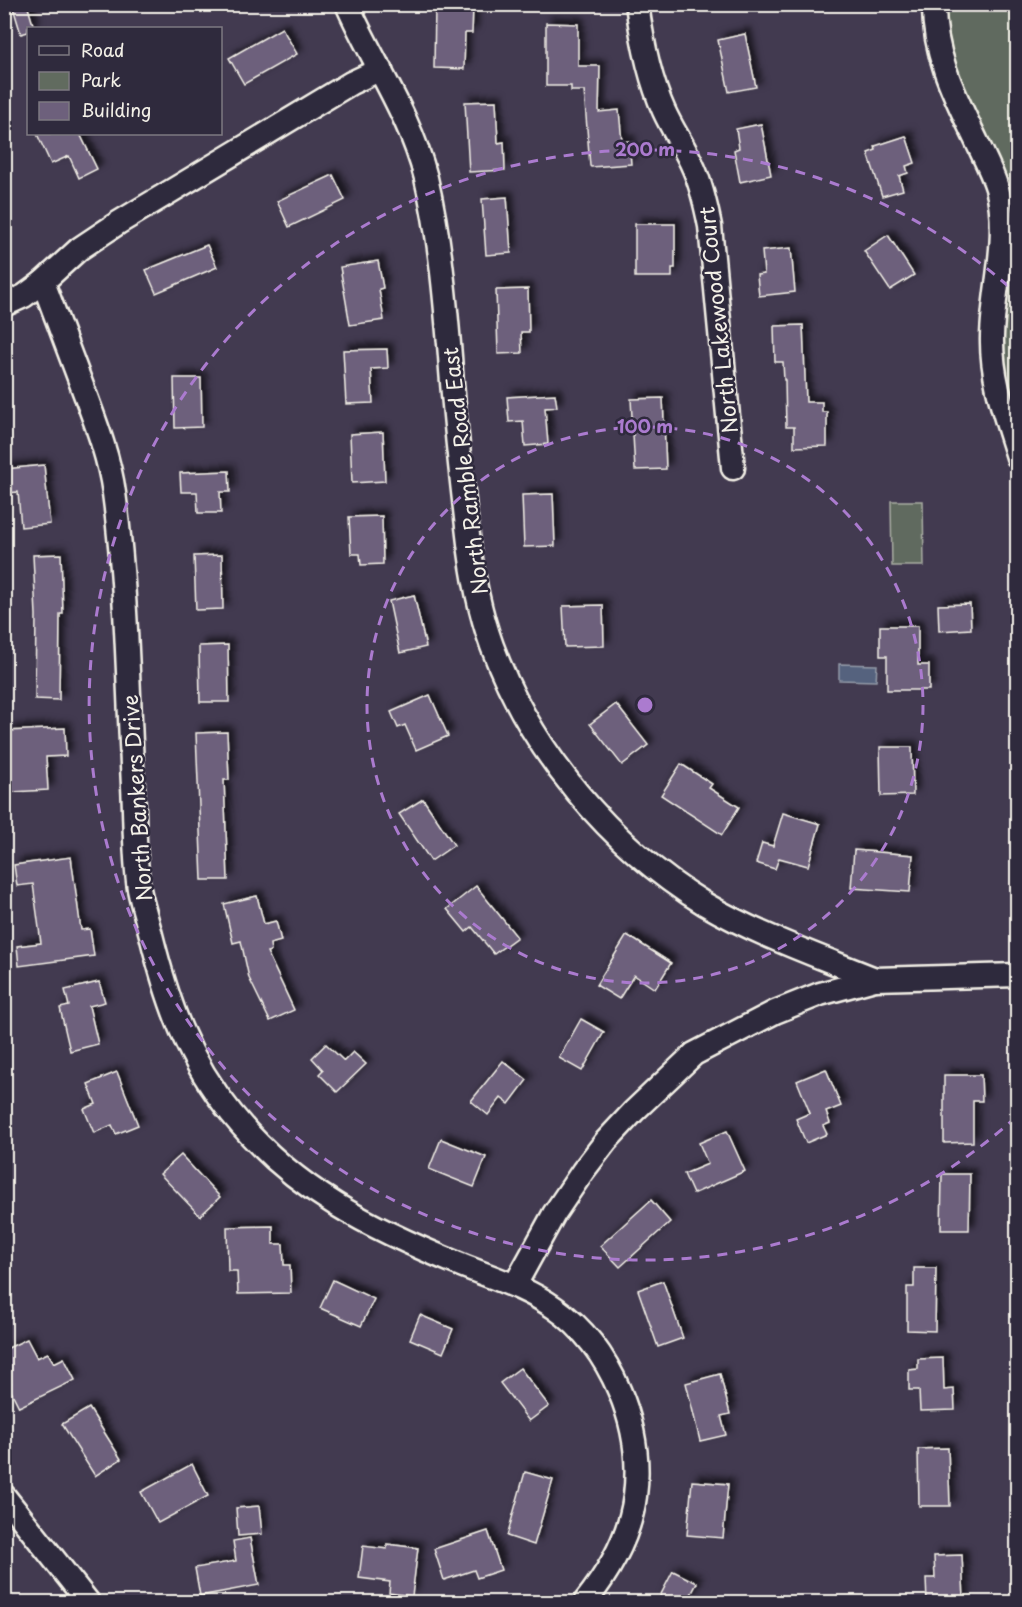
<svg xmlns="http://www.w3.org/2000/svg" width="1022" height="1607" font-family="'Playpen Sans',sans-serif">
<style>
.green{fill:#616b5f;stroke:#aaaea4;stroke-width:1.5}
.water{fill:#54627e;stroke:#949ba8;stroke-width:1.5}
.building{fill:#6d607c;stroke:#f4f1e8;stroke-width:1.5;filter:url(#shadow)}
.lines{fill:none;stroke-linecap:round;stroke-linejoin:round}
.minor-casing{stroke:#f4f1e8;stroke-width:27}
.minor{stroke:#2f2a3d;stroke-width:22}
.ring{fill:none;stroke:#ab7bcf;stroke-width:3;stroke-dasharray:10 8}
.labels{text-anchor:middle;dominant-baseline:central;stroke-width:5;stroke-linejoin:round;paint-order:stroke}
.street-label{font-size:21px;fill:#f4f1e8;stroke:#2f2a3d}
.centre{fill:#ab7bcf;stroke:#2f2a3d;stroke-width:3}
.ring-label{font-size:18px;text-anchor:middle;font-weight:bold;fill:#ab7bcf;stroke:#2f2a3d;stroke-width:5;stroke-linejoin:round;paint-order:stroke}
</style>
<defs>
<filter id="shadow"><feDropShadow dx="5.5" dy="-5.5" stdDeviation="3" flood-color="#0009"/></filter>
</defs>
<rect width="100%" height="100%" fill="#423a50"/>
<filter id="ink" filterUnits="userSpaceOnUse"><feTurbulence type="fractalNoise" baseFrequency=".0167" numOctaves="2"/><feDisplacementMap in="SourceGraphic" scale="12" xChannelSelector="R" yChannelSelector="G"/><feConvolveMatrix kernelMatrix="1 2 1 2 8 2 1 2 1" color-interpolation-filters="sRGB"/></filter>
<g filter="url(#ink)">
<!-- green -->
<g class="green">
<polygon points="934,5 1017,5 1017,457 1001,404 1002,233"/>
<polygon points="891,501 923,501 924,566 892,566"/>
</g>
<!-- water -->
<polygon class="water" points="839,664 877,665 876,681 839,680"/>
<!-- building -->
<g class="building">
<polygon points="12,4 27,4 34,28 28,28 28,32 21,34"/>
<polygon points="435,6 473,7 472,33 465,33 464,69 434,68"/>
<polygon points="546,23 578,24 578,66 600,66 599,112 619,110 622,142 629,141 631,164 591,167 590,166 584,91 571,91 571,86 546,86"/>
<polygon points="282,28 297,54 244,84 229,58"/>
<polygon points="745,34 756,87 729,92 718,40"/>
<polygon points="496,101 498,143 504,142 505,170 469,172 465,102"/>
<polygon points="761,124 771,175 740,182 734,150 739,148 736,129"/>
<polygon points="37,134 80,134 97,169 79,178 69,156 51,164"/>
<polygon points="906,136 915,163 906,166 908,173 899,176 903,190 882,196 868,153 876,150 875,146"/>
<polygon points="333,175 345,200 289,227 277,201"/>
<polygon points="507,197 511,253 486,255 482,199"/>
<polygon points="635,224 675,224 675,268 672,268 672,277 635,277"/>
<polygon points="888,235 914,275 890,290 864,251"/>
<polygon points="207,245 217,267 156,293 146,270"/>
<polygon points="791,248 795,292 759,296 757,275 764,274 762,251"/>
<polygon points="378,261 383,288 379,289 384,320 350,325 340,267"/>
<polygon points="528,289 529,332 521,332 522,353 498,354 496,290"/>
<polygon points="803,325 806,402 822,402 822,412 827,412 827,446 794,447 794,427 786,427 785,380 784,380 783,362 775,362 774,326"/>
<polygon points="387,349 388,368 371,369 373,403 346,404 343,350"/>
<polygon points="174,378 201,378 202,427 175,428"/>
<polygon points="555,394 557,407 545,408 548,444 525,446 523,421 509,422 507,397"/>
<polygon points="663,398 666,469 635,470 631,399"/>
<polygon points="383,432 385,481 352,483 350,434"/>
<polygon points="44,465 50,524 21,527 18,492 7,493 5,469"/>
<polygon points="229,471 230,492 220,492 221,513 198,513 197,492 181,492 180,473"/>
<polygon points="553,494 555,546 524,547 522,495"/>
<polygon points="382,516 383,564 361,565 360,554 351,554 349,517"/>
<polygon points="61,554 63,614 60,614 59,700 35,699 36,615 33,555"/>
<polygon points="222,555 223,609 196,610 194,556"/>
<polygon points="414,595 426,647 400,653 389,601"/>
<polygon points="970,604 971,629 939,631 938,605"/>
<polygon points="603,605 604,646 565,647 563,606"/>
<polygon points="880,626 918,626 918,665 929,665 929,690 887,690 887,656 880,656"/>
<polygon points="228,645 229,702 200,702 199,646"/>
<polygon points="430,695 448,736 416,750 405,725 398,728 391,712"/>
<polygon points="616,704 648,745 622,765 590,724"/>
<polygon points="65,728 66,756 46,757 48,790 12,792 8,731"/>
<polygon points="227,732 229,780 224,780 228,880 202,880 196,733"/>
<polygon points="880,747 912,747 913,795 881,796"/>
<polygon points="681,764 712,784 709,788 739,807 722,835 661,795"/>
<polygon points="423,799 454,845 431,861 399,814"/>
<polygon points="783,813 820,824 808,866 779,858 775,869 756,863 762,843 773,846"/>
<polygon points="854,850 913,855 910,892 851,888"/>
<polygon points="71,857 81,930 90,929 94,956 19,966 17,946 41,943 33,884 17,886 14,865"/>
<polygon points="476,886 517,937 494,954 472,927 466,932 447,909"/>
<polygon points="257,896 264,924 276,921 281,941 270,944 271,951 267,952 294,1010 270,1021 249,978 241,941 233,943 224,904"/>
<polygon points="627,935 671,963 655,989 634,975 619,999 596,985"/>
<polygon points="99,982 105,1002 89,1006 98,1044 70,1051 60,1008 69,1006 65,990"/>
<polygon points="581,1019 604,1032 582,1071 559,1058"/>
<polygon points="326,1044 344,1061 353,1052 366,1064 337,1092 319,1074 323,1070 312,1058"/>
<polygon points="503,1061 527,1080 509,1104 501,1098 488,1115 471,1101"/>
<polygon points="826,1069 841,1106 826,1112 830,1123 823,1126 827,1134 806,1143 796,1119 810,1113 797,1081"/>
<polygon points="117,1072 138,1125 116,1134 112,1125 94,1133 84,1109 96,1104 88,1084"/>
<polygon points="944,1075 981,1075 982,1101 973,1101 973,1142 944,1143"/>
<polygon points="727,1131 745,1171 693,1194 684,1174 708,1164 699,1143"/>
<polygon points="441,1139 486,1157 474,1187 429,1169"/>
<polygon points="181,1155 220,1197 200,1216 160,1174"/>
<polygon points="942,1174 970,1174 969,1230 941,1230"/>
<polygon points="651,1200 670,1222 620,1267 600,1246"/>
<polygon points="273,1226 273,1244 283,1244 284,1265 290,1265 291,1293 238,1294 237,1271 228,1271 227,1227"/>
<polygon points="914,1268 936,1268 935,1331 907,1330 907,1287 914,1287"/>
<polygon points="333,1280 374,1299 361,1326 320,1308"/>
<polygon points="663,1281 683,1338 658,1347 638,1290"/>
<polygon points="420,1315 453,1329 443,1353 410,1339"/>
<polygon points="27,1339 37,1358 48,1353 54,1363 64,1358 75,1380 19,1407 8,1385 11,1383 4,1370 4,1350"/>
<polygon points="943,1358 944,1390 954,1389 955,1410 920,1411 919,1390 909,1390 909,1370 918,1369 918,1359"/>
<polygon points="520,1368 549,1406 529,1421 500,1383"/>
<polygon points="720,1374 730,1414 721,1416 726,1435 700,1441 686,1383"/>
<polygon points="89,1408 121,1459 95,1476 62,1424"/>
<polygon points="948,1448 950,1506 919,1506 918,1449"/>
<polygon points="192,1464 208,1496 158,1523 141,1492"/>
<polygon points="525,1472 553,1480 534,1545 507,1536"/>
<polygon points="692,1481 728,1484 723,1538 687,1535"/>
<polygon points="259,1506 262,1534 238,1536 236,1508"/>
<polygon points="488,1531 501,1570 477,1578 474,1570 444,1580 434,1549"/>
<polygon points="250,1538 259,1585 200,1596 195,1568 236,1561 233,1541"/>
<polygon points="387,1544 418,1548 412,1596 389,1593 390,1582 359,1578 363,1546 387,1549"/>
<polygon points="962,1555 964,1602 927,1602 926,1578 935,1578 934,1556"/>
<polygon points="673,1571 697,1583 687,1602 657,1602"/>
</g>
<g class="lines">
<defs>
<g id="minor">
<path d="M347,4C373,63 410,115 426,178C440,237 445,296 450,356C454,416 461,475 468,535C472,572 479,610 492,646C531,751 609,845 705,904C758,935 818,956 875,979"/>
<path d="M637,4C642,41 649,78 664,111C673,131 686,149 694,169C702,187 706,206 710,226L733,468"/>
<path d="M934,4C933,55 956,98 977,142C984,157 992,172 997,188C1010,238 993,287 992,337C991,379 1006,418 1018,457"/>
<path d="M43,282C56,317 69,352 82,386C95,421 109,456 114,493C127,589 128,688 133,786C135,820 134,856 139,889C142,904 147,920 151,935C168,1003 187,1059 232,1114C293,1190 372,1229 461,1265C493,1278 525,1287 555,1308C611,1347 644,1427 635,1496C630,1535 609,1572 585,1602"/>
<polyline points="4,305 24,296 43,282 79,249 118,223 351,83 381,69"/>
<polyline points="515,1285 554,1214 583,1171 606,1141 634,1111 694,1054 775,1012 820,994 875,979 1018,975"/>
<polyline points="4,1496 88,1602"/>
</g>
</defs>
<!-- minor casing -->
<use href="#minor" class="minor-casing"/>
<!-- minor -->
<use href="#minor" class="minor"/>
</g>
</g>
<!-- distance rings -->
<g class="ring">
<circle cx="645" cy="705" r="278"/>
<path d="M1016 1117A555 555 0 1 1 1016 293"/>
</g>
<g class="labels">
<!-- street labels -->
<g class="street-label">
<text transform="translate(717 320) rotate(-96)">North Lakewood Court</text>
<text transform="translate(464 471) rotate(-97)">North Ramble Road East</text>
<text transform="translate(136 798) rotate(-94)">North Bankers Drive</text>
</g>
</g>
<circle cx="645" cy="705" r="9" class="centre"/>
<g class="ring-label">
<text x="645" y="156">200 m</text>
<text x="645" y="433">100 m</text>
</g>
<!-- margin -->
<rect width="1022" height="1607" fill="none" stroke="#2f2a3d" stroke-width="24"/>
<rect x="12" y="12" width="998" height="1583" fill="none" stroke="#f4f1e8" stroke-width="2" filter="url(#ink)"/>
<!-- legend -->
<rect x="27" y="27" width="195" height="108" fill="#2f2a3d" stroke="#7e7a81" stroke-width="1.5"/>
<rect x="39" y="46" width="30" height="9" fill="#2f2a3d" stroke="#7e7a81" stroke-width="1.5"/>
<text x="81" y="57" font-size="18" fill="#f4f1e8">Road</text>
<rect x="39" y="72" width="30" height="18" fill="#616b5f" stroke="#7e7a81" stroke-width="1.5"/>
<text x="81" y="87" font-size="18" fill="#f4f1e8">Park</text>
<rect x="39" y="102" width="30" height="18" fill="#6d607c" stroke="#7e7a81" stroke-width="1.5"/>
<text x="81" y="117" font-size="18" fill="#f4f1e8">Building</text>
</svg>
